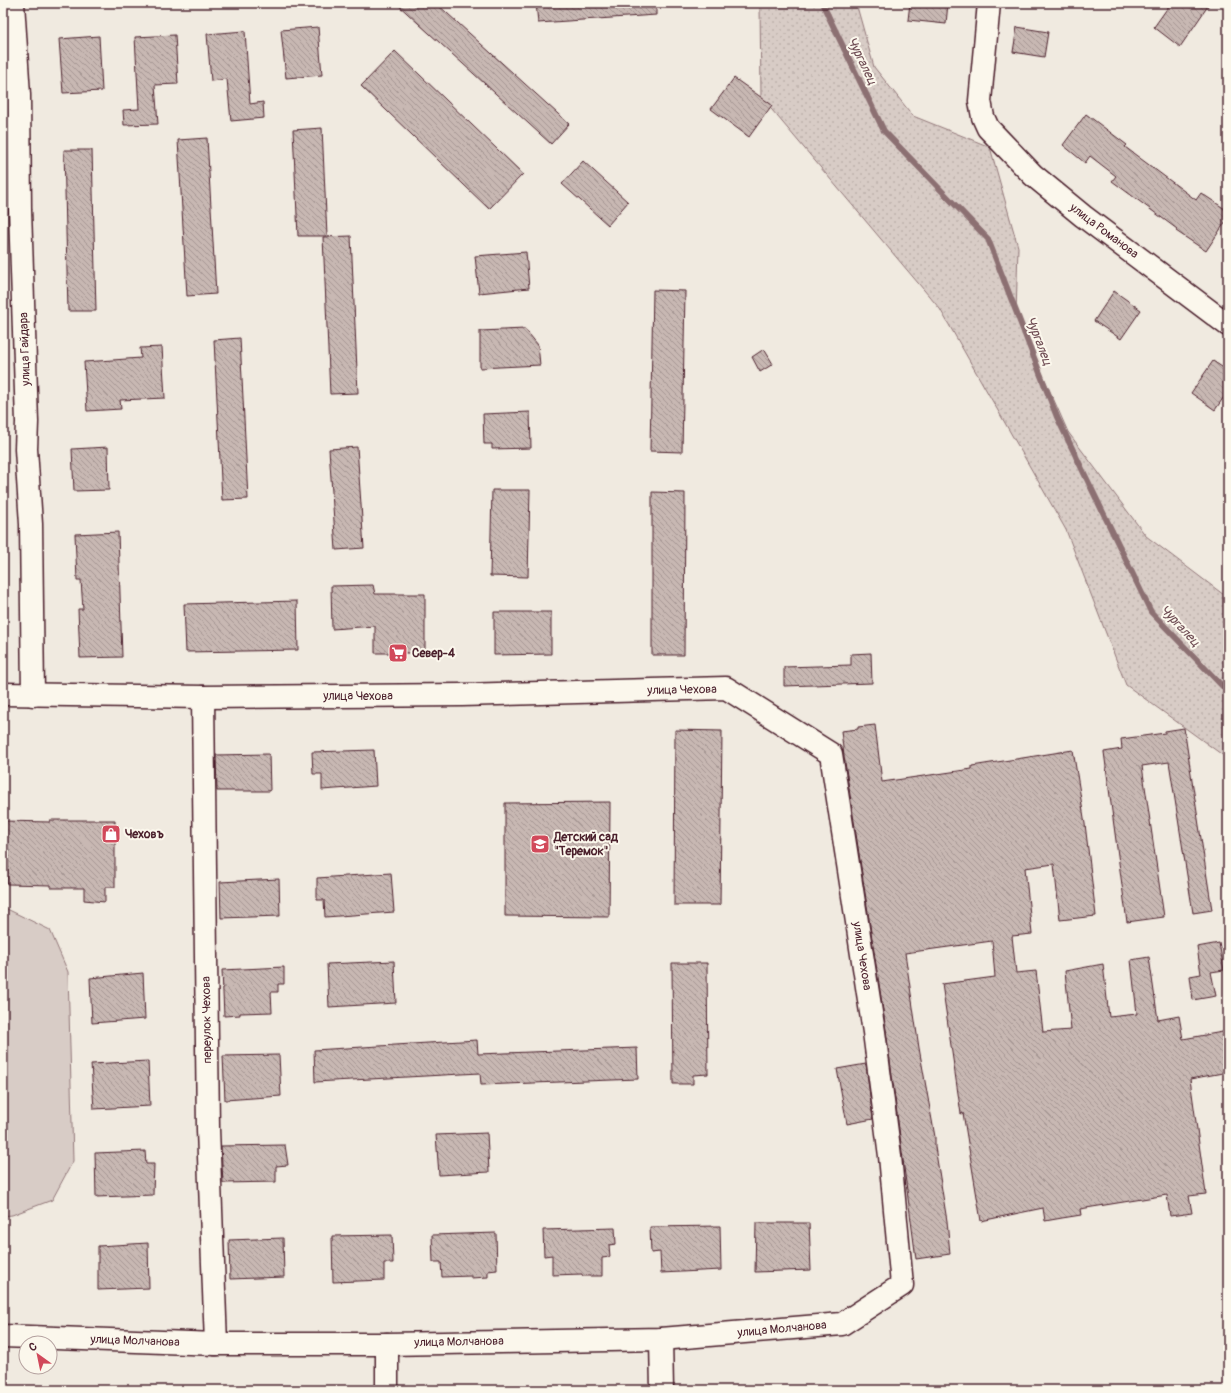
<svg xmlns="http://www.w3.org/2000/svg" width="1231" height="1393" font-family="Pangolin,sans-serif">
<style>
.green{fill:url(#green-dots);stroke:#917678}
.pitch{fill:#d8ccc6;stroke:#917678}
.lines{fill:none;stroke-linecap:round;stroke-linejoin:round}
.stream{stroke:#8c6f72;stroke-width:6}
.building{fill:url(#building-back-hatch);stroke:#4a1f2b}
.minor-casing{stroke:#4a1f2b;stroke-width:25}
.minor{stroke:#fbf7ec;stroke-width:22}
.labels{text-anchor:middle;dominant-baseline:central;stroke-width:4;stroke-linejoin:round;paint-order:stroke}
.street-label{font-size:12px;fill:#4a1f2b;stroke:#fbf7ec}
.poi-label{font-size:12px;font-weight:bold;fill:#4a1f2b;stroke:#fbf7ec;text-anchor:start}
.water-label{font-size:13px;font-style:italic;fill:#704e55;stroke:#fbf7ec}
</style>
<defs>
<pattern id="green-dots" width="8" height="8" patternUnits="userSpaceOnUse"><rect width="8" height="8" fill="#d8ccc6"/><path d="M2 2h.1M6 6h.1" fill="none" stroke="#bbafaa" stroke-width="1.8" stroke-linecap="round"/></pattern>
<pattern id="building-back-hatch" width="6" height="6" patternUnits="userSpaceOnUse"><rect width="6" height="6" fill="#c8b8b3"/><path d="M-1 5l2 2M0 0l6 6M5-1l2 2" fill="none" stroke="#a49592"/></pattern>
</defs>
<rect width="100%" height="100%" fill="#f0eae0"/>
<filter id="ink" filterUnits="userSpaceOnUse"><feTurbulence type="fractalNoise" baseFrequency=".025" numOctaves="2"/><feDisplacementMap in="SourceGraphic" scale="8" xChannelSelector="R" yChannelSelector="G"/><feConvolveMatrix kernelMatrix="1 2 1 2 8 2 1 2 1" color-interpolation-filters="sRGB"/></filter>
<g filter="url(#ink)">
<!-- green -->
<polygon class="green" points="760,3 856,3 874,67 913,116 990,147 1018,247 1016,314 1068,432 1146,536 1228,598 1228,759 1126,685 1066,530 940,309 761,97"/>
<!-- pitch -->
<polygon class="pitch" points="3,909 7,909 50,930 68,972 73,1161 52,1200 12,1215 3,1216"/>
<g class="lines">
<!-- stream -->
<polyline class="stream" points="822,3 884,131 988,239 1057,417 1151,612 1228,692"/>
</g>
<!-- building -->
<g class="building">
<polygon points="396,3 436,3 569,124 551,144"/>
<polygon points="536,3 656,3 656,15 538,23"/>
<polygon points="910,3 948,3 946,24 908,20"/>
<polygon points="1171,3 1210,3 1180,47 1154,27"/>
<polygon points="318,27 322,75 286,78 281,30"/>
<polygon points="1017,27 1048,32 1044,57 1013,52"/>
<polygon points="245,31 250,104 263,102 264,118 231,121 227,79 211,81 207,34"/>
<polygon points="175,35 178,84 155,85 158,124 124,125 123,110 139,109 135,37"/>
<polygon points="99,36 102,91 63,93 59,39"/>
<polygon points="395,51 523,174 489,209 361,86"/>
<polygon points="734,78 772,105 749,137 711,109"/>
<polygon points="1086,114 1127,145 1125,147 1196,200 1201,193 1228,211 1228,218 1206,251 1176,231 1177,229 1112,181 1116,176 1090,156 1085,163 1063,145"/>
<polygon points="322,128 327,236 298,236 293,130"/>
<polygon points="207,138 216,294 187,296 178,140"/>
<polygon points="64,150 92,150 96,311 68,311"/>
<polygon points="583,161 628,202 608,225 562,184"/>
<polygon points="351,236 358,393 330,394 323,237"/>
<polygon points="526,252 529,288 479,293 475,256"/>
<polygon points="653,290 685,291 682,452 650,451"/>
<polygon points="1114,291 1141,310 1121,339 1094,321"/>
<polygon points="525,329 538,345 540,365 480,368 480,331"/>
<polygon points="240,338 248,499 222,500 214,340"/>
<polygon points="162,347 165,398 120,400 121,409 87,411 84,362 141,358 140,348"/>
<polygon points="764,349 773,364 760,372 752,357"/>
<polygon points="1213,361 1228,371 1228,391 1215,410 1191,393"/>
<polygon points="530,412 531,448 492,449 492,444 484,444 483,414"/>
<polygon points="108,447 109,490 74,491 72,449"/>
<polygon points="357,447 364,548 336,550 329,449"/>
<polygon points="492,490 530,490 528,577 490,576"/>
<polygon points="652,492 685,493 684,655 652,655"/>
<polygon points="118,532 122,657 80,658 78,609 83,609 81,580 77,580 75,534"/>
<polygon points="373,585 375,594 425,594 425,653 375,653 375,626 332,629 331,586"/>
<polygon points="297,601 298,650 186,652 184,604"/>
<polygon points="494,612 551,612 551,654 494,655"/>
<polygon points="871,653 872,683 784,686 784,667 851,665 851,654"/>
<polygon points="875,725 882,782 972,769 972,766 1073,750 1085,824 1096,916 1060,920 1054,864 1025,868 1032,934 1012,936 1016,973 1036,971 1043,1032 1071,1030 1065,971 1103,964 1109,1017 1137,1014 1131,960 1149,957 1158,1020 1179,1016 1183,1039 1228,1031 1228,1072 1190,1079 1206,1194 1189,1196 1192,1213 1170,1216 1167,1195 1080,1209 1081,1215 1062,1218 1045,1221 1043,1208 981,1221 963,1113 961,1114 942,984 995,977 992,941 905,953 919,1048 935,1137 935,1147 947,1221 950,1254 916,1259 886,1030 844,756 841,731 858,729 858,727"/>
<polygon points="1184,728 1212,910 1193,913 1169,762 1142,766 1164,917 1127,922 1104,752 1122,749 1121,739 1165,733 1165,731"/>
<polygon points="675,730 722,731 720,905 674,905"/>
<polygon points="374,750 376,786 322,790 322,774 313,774 312,752"/>
<polygon points="269,754 270,791 217,791 216,755"/>
<polygon points="610,802 609,917 505,916 505,803"/>
<polygon points="50,820 115,820 115,887 105,887 105,902 84,900 84,888 51,888 51,885 7,884 8,862 3,861 3,821 50,822"/>
<polygon points="391,873 394,912 325,917 324,900 317,900 317,878"/>
<polygon points="279,879 280,916 221,918 220,882"/>
<polygon points="1219,943 1224,970 1211,972 1216,996 1193,1000 1190,976 1201,974 1197,947"/>
<polygon points="394,961 396,1003 329,1007 327,964"/>
<polygon points="672,963 707,963 708,1074 693,1075 693,1084 673,1084"/>
<polygon points="284,967 284,984 278,984 278,992 271,992 272,1012 240,1013 240,1015 224,1016 222,970"/>
<polygon points="143,973 145,1019 92,1023 90,978"/>
<polygon points="477,1040 478,1054 637,1048 638,1079 481,1085 480,1073 315,1082 314,1050"/>
<polygon points="279,1055 281,1096 225,1100 223,1056"/>
<polygon points="148,1061 150,1106 94,1109 91,1064"/>
<polygon points="866,1064 873,1119 847,1124 837,1069"/>
<polygon points="487,1133 489,1172 439,1175 436,1135"/>
<polygon points="285,1145 288,1165 276,1166 276,1182 223,1183 221,1146"/>
<polygon points="145,1151 146,1164 154,1164 153,1195 96,1197 95,1153"/>
<polygon points="756,1223 809,1223 811,1270 755,1272"/>
<polygon points="720,1226 721,1270 661,1273 660,1252 651,1253 650,1227"/>
<polygon points="615,1228 616,1244 609,1245 610,1257 602,1258 602,1276 582,1276 582,1274 552,1275 552,1255 544,1256 543,1230"/>
<polygon points="496,1233 497,1270 488,1271 488,1277 471,1278 471,1276 442,1277 441,1262 433,1262 432,1235"/>
<polygon points="392,1235 393,1263 384,1263 384,1280 333,1282 332,1236"/>
<polygon points="283,1238 284,1277 230,1279 229,1240"/>
<polygon points="148,1243 149,1288 98,1290 98,1246"/>
</g>
<g class="lines">
<defs>
<g id="minor">
<polyline points="13,3 19,95 20,210 27,422 26,449 31,524 33,695"/>
<polyline points="989,3 980,101 983,117 988,128 1033,175 1083,216 1228,325"/>
<polyline points="3,694 203,697 462,695 726,688 831,754 874,1032 890,1156 902,1285 842,1324 661,1339 387,1344 216,1344 3,1336"/>
<polyline points="203,697 208,1129 216,1344"/>
<polyline points="661,1339 662,1390"/>
<polyline points="387,1344 387,1390"/>
</g>
</defs>
<!-- minor casing -->
<use href="#minor" class="minor-casing"/>
<!-- minor -->
<use href="#minor" class="minor"/>
</g>
</g>
<!-- icons -->
<defs>
<symbol id="supermarket-square" viewBox="-11 -11 22 22"><rect x="-9" y="-9" width="18" height="18" rx="4" fill="#d1495b" stroke="#fbf7ec"/><path d="M-6-5.5h2.5l.6 2H6L4.5 2H-2.5L-4.4-4H-6ZM-1.5 3.2a1.3 1.3 0 1 0 .1 0ZM3 3.2a1.3 1.3 0 1 0 .1 0Z" fill="#fff"/></symbol>
<symbol id="shop-square" viewBox="-11 -11 22 22"><rect x="-9" y="-9" width="18" height="18" rx="4" fill="#d1495b" stroke="#fbf7ec"/><path d="M-5-2.5h2.3a2.7 3.5 0 0 1 5.4 0H5L5.5 6h-11ZM-1.5-2.5h3a1.5 2.3 0 0 0-3 0Z" fill="#fff"/></symbol>
<symbol id="school-square" viewBox="-11 -11 22 22"><rect x="-9" y="-9" width="18" height="18" rx="4" fill="#d1495b" stroke="#fbf7ec"/><path d="M0-5L7-2L0 1L-7-2ZM-4 1L0 2.5L4 1V4Q0 6-4 4Z" fill="#fff"/></symbol>
</defs>
<g fill-rule="evenodd">
<use href="#supermarket-square" x="387" y="642" width="22" height="22"/>
<use href="#shop-square" x="100" y="823" width="22" height="22"/>
<use href="#school-square" x="529" y="833" width="22" height="22"/>
</g>
<g class="labels">
<!-- street labels -->
<g class="street-label">
<text transform="translate(1104 231) rotate(37)">улица Романова</text>
<text transform="translate(25 349) rotate(-92)">улица Гайдара</text>
<text transform="translate(682 690) rotate(-1)">улица Чехова</text>
<text x="358" y="696">улица Чехова</text>
<text transform="translate(862 956) rotate(81)">улица Чехова</text>
<text transform="translate(207 1020) rotate(-91)">переулок Чехова</text>
<text transform="translate(782 1329) rotate(-5)">улица Молчанова</text>
<text transform="translate(135 1341) rotate(2)">улица Молчанова</text>
<text transform="translate(459 1342) rotate(-1)">улица Молчанова</text>
</g>
<!-- poi labels -->
<g class="poi-label">
<text x="412" y="653">Север-4</text>
<text x="125" y="834">Чеховъ</text>
<text x="554" y="837">Детский сад<tspan x="554" dy="14">"Теремок"</tspan></text>
</g>
<!-- water labels -->
<g class="water-label">
<text transform="translate(862 61) rotate(64)">Чургалец</text>
<text transform="translate(1039 341) rotate(69)">Чургалец</text>
<text transform="translate(1180 626) rotate(47)">Чургалец</text>
</g>
</g>
<!-- margin -->
<rect width="1231" height="1393" fill="none" stroke="#fbf7ec" stroke-width="16"/>
<rect x="8" y="8" width="1215" height="1377" fill="none" stroke="#4a1f2b" stroke-width="1.5" filter="url(#ink)"/>
<!-- north arrow -->
<g transform="translate(38 1355) rotate(327)"><circle r="19" fill="#fbf7ec" stroke="#b4a19f"/>
<path d="M0-3L7 15L0 10L-7 15Z" fill="#d1495b"/>
<text y="-6" font-size="11" font-weight="bold" text-anchor="middle" fill="#4a1f2b">С</text>
</g>
</svg>
